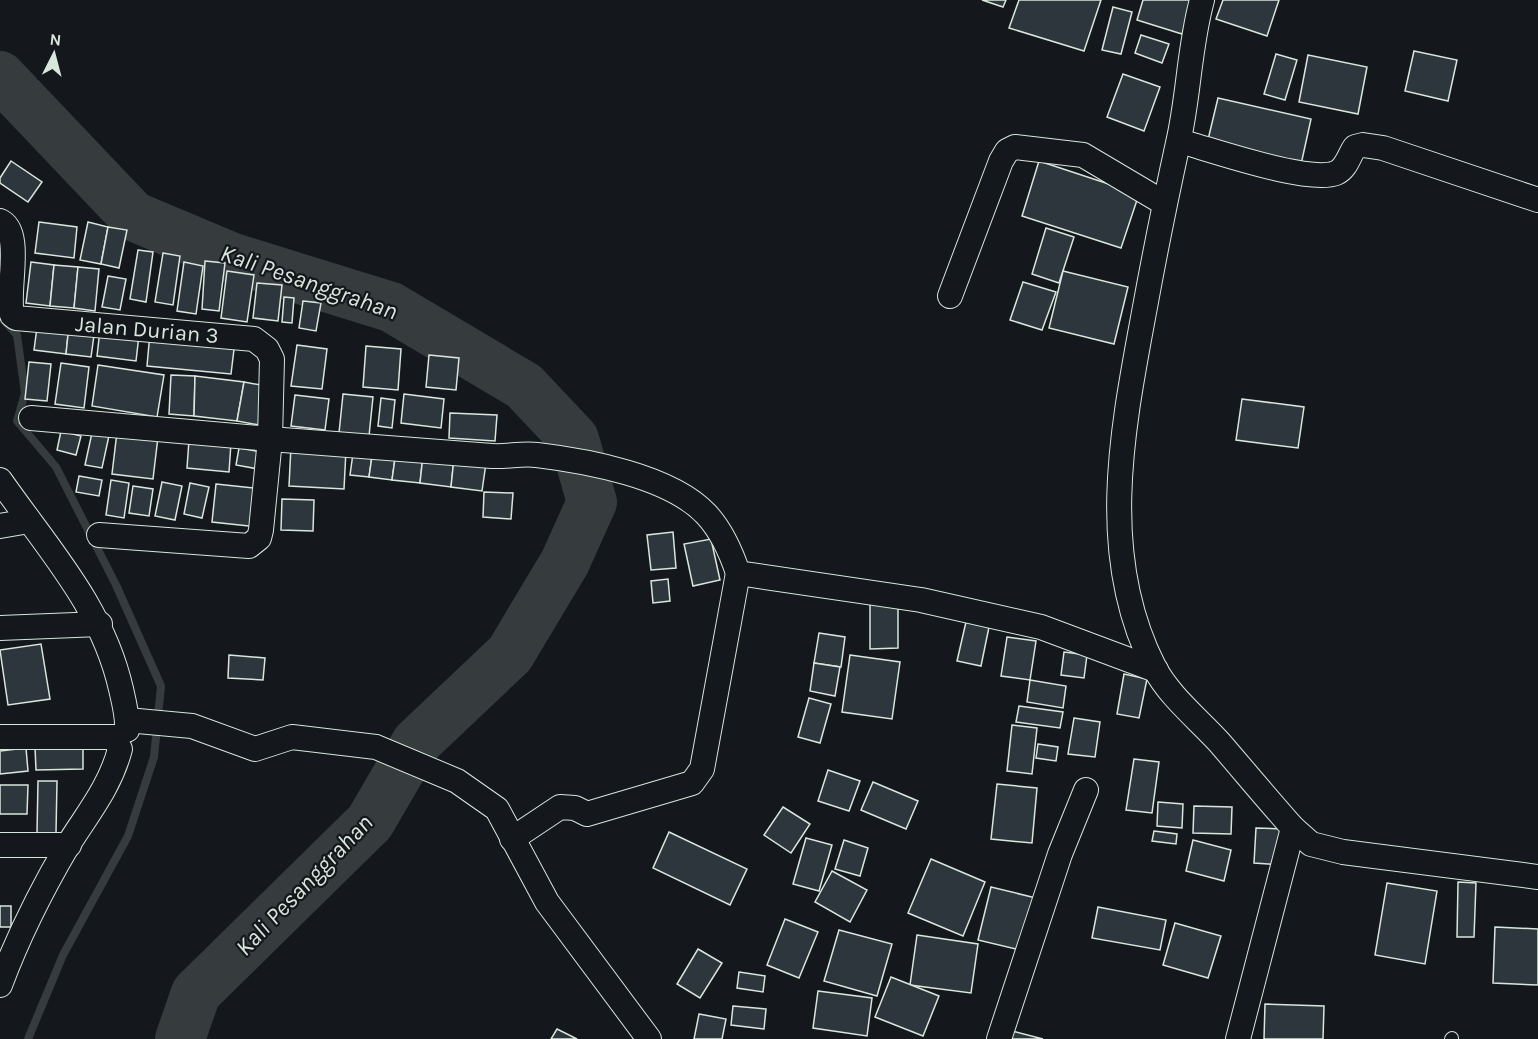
<svg xmlns="http://www.w3.org/2000/svg" width="1538" height="1039" font-family="Karla,sans-serif">
<style>
.lines{fill:none;stroke-linecap:round;stroke-linejoin:round}
.stream{stroke:#363b3e;stroke-width:8}
.river{stroke:#363b3e;stroke-width:50}
.building{fill:#2c363c;stroke:#d8e6dc;stroke-width:1.5}
.lane-casing{stroke:#d8e6dc;stroke-width:14}
.street-casing{stroke:#d8e6dc;stroke-width:26}
.lane{stroke:#14181c;stroke-width:12}
.street{stroke:#14181c;stroke-width:24}
.labels{text-anchor:middle;dominant-baseline:central;stroke-width:4.5;stroke-linejoin:round;paint-order:stroke}
.street-label{font-size:22px;fill:#d8e6dc;stroke:#14181c}
.water-label{font-size:24px;font-style:italic;fill:#d8e6dc;stroke:#14181c}
</style>
<rect width="100%" height="100%" fill="#14181c"/>
<g class="lines">
<!-- stream -->
<polyline class="stream" points="0,316 17,335 25,393 17,421 56,467 116,585 161,686 154,757 128,836 63,955 28,1039"/>
<!-- river -->
<polyline class="river" points="0,76 133,216 233,258 391,307 524,386 574,439 592,502 565,562 510,654 416,743 370,822 196,993 180,1039"/>
</g>
<!-- building -->
<g class="building">
<polygon points="982,0 1006,0 1003,7"/>
<polygon points="1019,0 1101,0 1084,51 1009,28"/>
<polygon points="1143,0 1193,0 1182,34 1137,20"/>
<polygon points="1223,0 1279,0 1267,36 1216,19"/>
<polygon points="1113,7 1132,12 1121,54 1102,50"/>
<polygon points="1141,35 1169,44 1162,63 1135,53"/>
<polygon points="1414,51 1457,60 1448,101 1405,91"/>
<polygon points="1276,54 1297,60 1285,100 1264,94"/>
<polygon points="1308,55 1367,67 1358,114 1299,102"/>
<polygon points="1123,74 1160,87 1144,131 1107,117"/>
<polygon points="1218,98 1311,119 1300,169 1206,148"/>
<polygon points="11,161 42,182 28,202 0,183 0,178"/>
<polygon points="1039,161 1139,194 1121,248 1022,216"/>
<polygon points="39,222 77,227 74,258 35,253"/>
<polygon points="88,222 108,227 101,264 80,260"/>
<polygon points="108,227 127,230 119,268 101,264"/>
<polygon points="1046,228 1074,237 1059,283 1032,274"/>
<polygon points="138,250 153,252 146,302 130,299"/>
<polygon points="163,253 180,256 173,305 155,302"/>
<polygon points="205,261 225,263 219,311 202,309"/>
<polygon points="31,262 54,265 50,306 26,303"/>
<polygon points="184,262 203,266 196,314 177,311"/>
<polygon points="54,265 78,267 74,308 50,306"/>
<polygon points="78,267 99,269 95,311 74,308"/>
<polygon points="227,271 254,275 247,322 221,318"/>
<polygon points="1063,271 1128,287 1114,344 1049,328"/>
<polygon points="108,276 126,279 120,310 102,307"/>
<polygon points="1023,282 1056,292 1042,330 1010,320"/>
<polygon points="257,283 282,285 278,321 253,318"/>
<polygon points="284,297 294,298 292,323 282,322"/>
<polygon points="303,301 321,303 316,331 299,328"/>
<polygon points="38,320 69,325 66,354 34,350"/>
<polygon points="69,325 95,328 91,357 66,354"/>
<polygon points="100,330 139,335 136,361 97,356"/>
<polygon points="150,333 235,341 231,374 147,366"/>
<polygon points="297,345 327,349 322,389 291,386"/>
<polygon points="366,346 401,349 398,390 363,387"/>
<polygon points="429,355 459,358 456,390 426,387"/>
<polygon points="29,362 51,364 47,401 25,399"/>
<polygon points="61,363 89,367 84,408 55,404"/>
<polygon points="98,365 164,375 157,417 92,406"/>
<polygon points="171,375 195,376 194,416 169,414"/>
<polygon points="195,376 244,382 237,421 194,416"/>
<polygon points="244,382 266,386 259,425 237,421"/>
<polygon points="343,394 373,397 369,436 339,433"/>
<polygon points="404,394 444,399 441,428 401,423"/>
<polygon points="295,395 329,399 325,430 291,426"/>
<polygon points="381,398 395,400 392,428 378,426"/>
<polygon points="1242,399 1304,407 1298,448 1236,440"/>
<polygon points="450,413 497,415 495,441 449,438"/>
<polygon points="93,428 110,431 102,468 85,465"/>
<polygon points="61,431 81,436 76,455 57,450"/>
<polygon points="117,432 158,437 153,479 112,474"/>
<polygon points="189,440 231,443 229,472 187,468"/>
<polygon points="291,446 346,450 344,489 289,486"/>
<polygon points="354,446 373,449 369,477 350,475"/>
<polygon points="239,448 261,452 258,469 236,465"/>
<polygon points="373,449 396,451 392,480 369,477"/>
<polygon points="396,451 423,455 420,483 392,480"/>
<polygon points="423,455 454,458 451,487 420,483"/>
<polygon points="454,458 486,463 482,491 451,487"/>
<polygon points="79,476 102,480 99,496 76,492"/>
<polygon points="111,480 129,483 124,518 106,515"/>
<polygon points="162,482 182,486 175,520 155,516"/>
<polygon points="190,483 209,487 202,518 184,514"/>
<polygon points="216,484 262,489 258,527 212,522"/>
<polygon points="133,486 153,489 149,516 129,513"/>
<polygon points="484,492 513,493 511,519 483,517"/>
<polygon points="282,499 314,500 313,531 281,530"/>
<polygon points="673,532 676,568 651,570 647,535"/>
<polygon points="711,539 720,580 693,586 684,544"/>
<polygon points="668,579 670,601 653,603 651,581"/>
<polygon points="870,603 898,603 898,648 870,649"/>
<polygon points="966,622 989,627 981,666 957,661"/>
<polygon points="819,633 845,637 841,667 814,663"/>
<polygon points="1007,637 1036,641 1030,680 1001,676"/>
<polygon points="41,644 50,699 8,705 0,650"/>
<polygon points="1064,652 1087,655 1084,678 1061,675"/>
<polygon points="229,655 265,658 263,680 228,678"/>
<polygon points="850,655 900,662 892,719 842,712"/>
<polygon points="814,663 840,667 835,696 810,691"/>
<polygon points="1124,674 1147,679 1139,718 1117,714"/>
<polygon points="1030,680 1066,686 1063,708 1027,702"/>
<polygon points="809,698 831,704 820,743 798,737"/>
<polygon points="1019,706 1063,712 1060,728 1016,722"/>
<polygon points="1074,718 1100,722 1095,757 1068,754"/>
<polygon points="1012,725 1037,728 1032,774 1007,771"/>
<polygon points="1038,744 1058,747 1056,761 1036,758"/>
<polygon points="83,746 83,769 36,770 35,747"/>
<polygon points="26,748 28,771 0,774 0,751"/>
<polygon points="1134,759 1159,762 1152,813 1126,810"/>
<polygon points="828,770 860,781 849,811 818,801"/>
<polygon points="38,781 57,781 56,833 37,833"/>
<polygon points="873,782 918,801 906,829 861,810"/>
<polygon points="997,784 1037,788 1032,843 991,839"/>
<polygon points="0,785 28,785 27,814 0,814"/>
<polygon points="1158,802 1183,804 1182,828 1157,826"/>
<polygon points="1194,806 1232,807 1231,834 1193,833"/>
<polygon points="783,807 810,824 791,853 764,835"/>
<polygon points="1256,828 1286,829 1284,865 1254,863"/>
<polygon points="1154,831 1177,834 1176,844 1152,841"/>
<polygon points="669,832 747,869 730,905 653,868"/>
<polygon points="806,838 832,845 819,891 793,884"/>
<polygon points="844,840 868,848 860,876 835,869"/>
<polygon points="1193,840 1231,850 1224,881 1186,871"/>
<polygon points="931,859 985,882 963,936 908,913"/>
<polygon points="832,871 867,890 850,922 815,902"/>
<polygon points="1458,882 1476,883 1474,937 1457,937"/>
<polygon points="1387,883 1437,891 1425,964 1375,955"/>
<polygon points="991,887 1036,898 1024,951 978,940"/>
<rect x="0" y="906" width="11" height="21"/>
<polygon points="1098,907 1166,920 1160,950 1092,938"/>
<polygon points="785,919 818,932 799,978 767,965"/>
<polygon points="1175,923 1221,936 1208,978 1163,965"/>
<polygon points="1495,927 1538,929 1538,985 1493,983"/>
<polygon points="839,930 892,944 877,996 824,981"/>
<polygon points="917,935 978,944 971,993 910,985"/>
<polygon points="698,949 722,963 700,998 677,984"/>
<polygon points="739,972 765,976 763,992 737,988"/>
<polygon points="891,977 939,996 923,1036 875,1017"/>
<polygon points="818,991 872,998 867,1036 813,1028"/>
<polygon points="1265,1004 1324,1006 1323,1039 1264,1039"/>
<polygon points="733,1006 766,1009 764,1029 731,1025"/>
<polygon points="699,1014 726,1019 722,1039 694,1039"/>
<polygon points="557,1029 577,1039 551,1039"/>
<polygon points="1008,1030 1043,1039 1006,1039"/>
</g>
<g class="lines">
<defs>
<polyline id="lane" points="1451,1039 1452,1038"/>
<g id="street">
<path d="M1202,0C1189,47 1189,96 1178,143C1166,198 1155,252 1145,307C1123,426 1096,553 1154,667C1169,696 1198,719 1219,742C1244,771 1268,800 1293,828L1311,844L1343,852L1538,877"/>
<path d="M1179,141C1210,149 1308,184 1336,173C1347,168 1349,155 1355,147L1363,145L1383,148L1538,200"/>
<path d="M0,221C24,232 6,290 12,315L16,318L254,339L267,349L272,359L270,439C344,444 418,451 492,456C507,457 522,453 537,455C587,461 670,476 706,514C722,531 731,552 738,573L921,600L1041,627L1156,670"/>
<polyline points="950,296 1001,161 1007,151 1015,147 1083,155 1164,203"/>
<polyline points="31,418 270,439 261,530 259,538 249,546 99,535"/>
<path d="M0,480C48,549 102,606 121,689C124,702 128,717 127,730"/>
<polyline points="0,526 29,521"/>
<polyline points="0,628 100,624"/>
<polyline points="127,720 192,726 255,749 292,737 376,747 457,781 497,809 547,902 649,1039"/>
<path d="M0,737H114L120,749C110,787 88,813 68,845C42,889 18,937 0,985"/>
<polyline points="512,839 560,807 575,808 587,814 692,783 702,769 738,573"/>
<polyline points="0,845 69,845"/>
<polyline points="999,1039 1060,854 1086,790"/>
<polyline points="1238,1039 1293,828"/>
</g>
</defs>
<!-- lane casing -->
<use href="#lane" class="lane-casing"/>
<!-- street casing -->
<use href="#street" class="street-casing"/>
<!-- lane -->
<use href="#lane" class="lane"/>
<!-- street -->
<use href="#street" class="street"/>
</g>
<g class="labels">
<!-- street labels -->
<g class="street-label">
<text transform="translate(147 330) rotate(5)">Jalan Durian 3</text>
</g>
<!-- water labels -->
<g class="water-label">
<text transform="translate(309 282) rotate(19)">Kali Pesanggrahan</text>
<text transform="translate(304 885) rotate(-46)">Kali Pesanggrahan</text>
</g>
</g>
<!-- north arrow -->
<g transform="translate(54 54) rotate(6)" stroke="#14181c" stroke-width="4.5" paint-order="stroke">
<path d="M0-4.5L10 22L0 15L-10 22Z" fill="#d8e6dc"/>
<text y="-9" font-size="16" font-weight="bold" text-anchor="middle" fill="#d8e6dc">N</text>
</g>
</svg>
